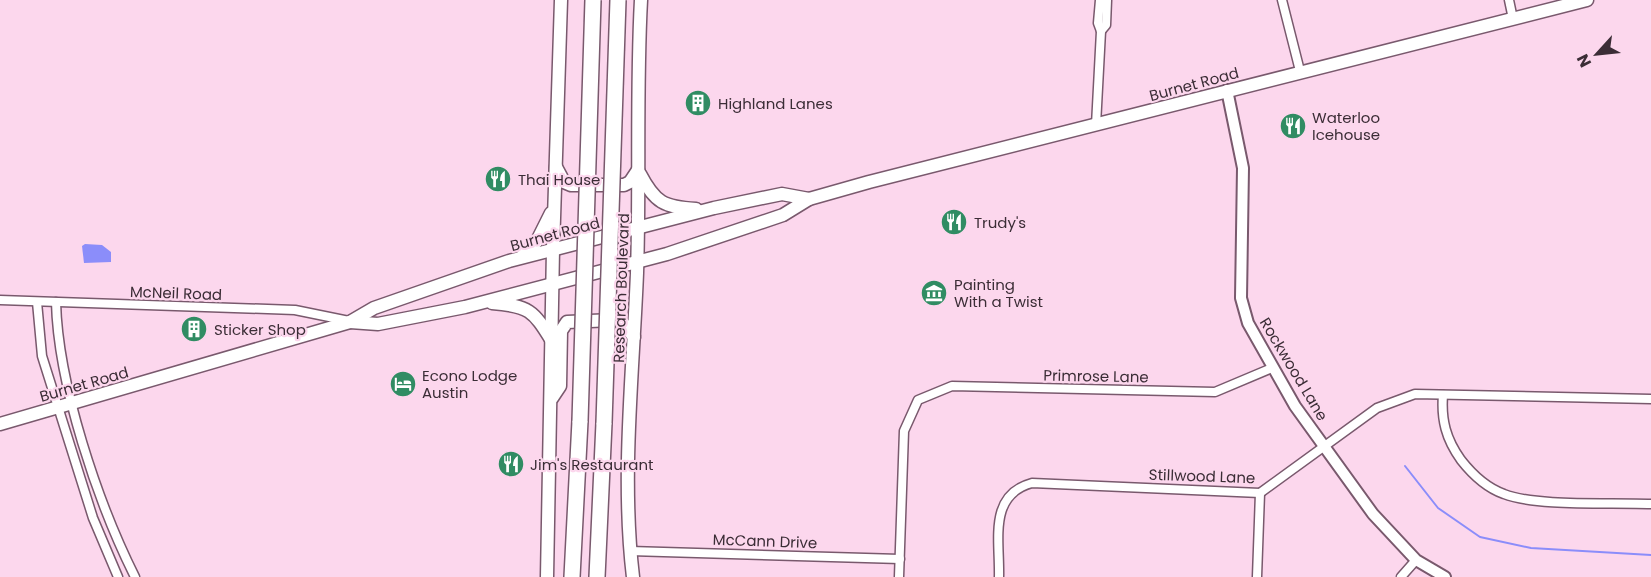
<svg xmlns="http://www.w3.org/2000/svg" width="1651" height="577" font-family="Poppins,sans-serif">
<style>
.water{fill:#8b8dfa}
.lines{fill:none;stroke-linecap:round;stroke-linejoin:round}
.stream{stroke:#8b8dfa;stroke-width:2}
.minor-casing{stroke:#79596d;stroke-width:11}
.tertiary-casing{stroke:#79596d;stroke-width:14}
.secondary-casing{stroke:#79596d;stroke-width:15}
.motorway-casing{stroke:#79596d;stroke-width:18}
.minor{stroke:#fff;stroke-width:8}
.tertiary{stroke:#fff;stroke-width:10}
.secondary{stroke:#fff;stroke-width:12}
.motorway{stroke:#fff;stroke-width:15}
.motorway-bridge-casing{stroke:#79596d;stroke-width:18;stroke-linecap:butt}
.motorway-bridge{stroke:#fff;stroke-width:15}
.labels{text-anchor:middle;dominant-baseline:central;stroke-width:4.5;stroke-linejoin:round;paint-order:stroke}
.street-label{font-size:15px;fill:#3b2d36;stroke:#fcd7ed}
.poi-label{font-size:15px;fill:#3b2d36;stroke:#fcd7ed;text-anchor:start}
</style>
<rect width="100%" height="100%" fill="#fcd7ed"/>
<!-- water -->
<polygon class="water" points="85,244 102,245 111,252 111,262 84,263 82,246"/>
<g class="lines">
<!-- stream -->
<polyline class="stream" points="1405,466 1438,508 1480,537 1531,548 1651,555"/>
<defs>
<g id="minor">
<polyline points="1282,0 1300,71"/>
<polyline points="1509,0 1513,19"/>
<polyline points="1101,31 1106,25 1107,0"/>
<polyline points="1096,125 1101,31 1098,23 1100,0"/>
<polyline points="0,300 295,310 349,321"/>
<polyline points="37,302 42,356 93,518 118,577"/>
<path d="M56,302C58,385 98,503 135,577"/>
<path d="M1443,395C1441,420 1446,439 1461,460C1472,474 1487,488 1504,494C1537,507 1613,502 1651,504"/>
<polyline points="630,551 900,559"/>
<polyline points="899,577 904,431 918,400 952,386 1215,392 1272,368"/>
<path d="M999,577C1000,540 988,495 1032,483L1260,493L1377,408L1415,394L1651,399"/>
<polyline points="1257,577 1260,493"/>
<polyline points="1401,577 1416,560"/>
</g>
<polyline id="tertiary" points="1227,90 1243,168 1241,298 1248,323 1295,406 1373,514 1416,560 1445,577"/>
<g id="secondary">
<polyline points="556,167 564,182 571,185 624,185 630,182 638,170"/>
<path d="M640,174C655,203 664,207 696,209"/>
<polyline points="523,255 537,241 551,213"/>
<path d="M492,303C529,306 533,310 552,341"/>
<polyline points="350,322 378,324 465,307 667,254 783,215 809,199 869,182 1587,0"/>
<polyline points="552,398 560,386 561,331 567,322 613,320 623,323 634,337"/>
<polyline points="0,424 350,322 374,308 509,261 714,208 782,194 809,199"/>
<polyline points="547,577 553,249 561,0"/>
<path d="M633,577C621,477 633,373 637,273C640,182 636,91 641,0"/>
</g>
<g id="motorway">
<polyline points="572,577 580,421"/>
<polyline points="597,577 604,423"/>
</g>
</defs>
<!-- minor casing -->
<use href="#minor" class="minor-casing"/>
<!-- tertiary casing -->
<use href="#tertiary" class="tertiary-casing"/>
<!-- secondary casing -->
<use href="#secondary" class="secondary-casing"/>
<!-- motorway casing -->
<use href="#motorway" class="motorway-casing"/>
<!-- minor -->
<use href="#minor" class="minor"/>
<!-- tertiary -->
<use href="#tertiary" class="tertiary"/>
<!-- secondary -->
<use href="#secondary" class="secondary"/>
<!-- motorway -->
<use href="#motorway" class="motorway"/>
<defs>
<g id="motorway-bridge">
<polyline points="580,421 593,0"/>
<polyline points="604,423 618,0"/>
</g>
</defs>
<!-- motorway-bridge casing -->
<use href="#motorway-bridge" class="motorway-bridge-casing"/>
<!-- motorway-bridge -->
<use href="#motorway-bridge" class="motorway-bridge"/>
</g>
<!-- icons -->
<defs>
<symbol id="building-disc" viewBox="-11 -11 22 22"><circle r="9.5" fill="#308c63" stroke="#fcd7ed"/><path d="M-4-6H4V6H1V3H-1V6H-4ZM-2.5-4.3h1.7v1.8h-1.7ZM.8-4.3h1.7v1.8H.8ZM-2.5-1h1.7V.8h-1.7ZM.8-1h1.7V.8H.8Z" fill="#fff"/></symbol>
<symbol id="restaurant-disc" viewBox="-11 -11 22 22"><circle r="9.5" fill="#308c63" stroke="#fcd7ed"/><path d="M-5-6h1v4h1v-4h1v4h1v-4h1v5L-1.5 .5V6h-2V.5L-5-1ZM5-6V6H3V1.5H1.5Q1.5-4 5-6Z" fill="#fff"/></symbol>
<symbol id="museum-disc" viewBox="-11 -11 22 22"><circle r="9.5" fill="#308c63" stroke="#fcd7ed"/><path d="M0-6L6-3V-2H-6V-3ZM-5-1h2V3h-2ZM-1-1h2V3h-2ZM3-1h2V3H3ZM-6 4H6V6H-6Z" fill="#fff"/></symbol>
<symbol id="hotel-disc" viewBox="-11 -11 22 22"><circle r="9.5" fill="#308c63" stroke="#fcd7ed"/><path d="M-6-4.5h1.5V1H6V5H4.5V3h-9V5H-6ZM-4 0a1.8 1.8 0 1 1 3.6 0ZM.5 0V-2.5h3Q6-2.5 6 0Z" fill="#fff"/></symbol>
</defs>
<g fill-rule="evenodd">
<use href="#building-disc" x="683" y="88" width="30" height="30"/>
<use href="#restaurant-disc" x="1278" y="111" width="30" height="30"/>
<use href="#restaurant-disc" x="483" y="164" width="30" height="30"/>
<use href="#restaurant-disc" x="939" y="207" width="30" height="30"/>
<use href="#museum-disc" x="919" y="278" width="30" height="30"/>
<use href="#building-disc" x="179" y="314" width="30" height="30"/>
<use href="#hotel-disc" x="388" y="369" width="30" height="30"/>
<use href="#restaurant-disc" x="496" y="449" width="30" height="30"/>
</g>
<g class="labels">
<!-- street labels -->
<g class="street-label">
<text transform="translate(1194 84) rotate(-15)">Burnet Road</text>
<text transform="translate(555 234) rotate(-15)">Burnet Road</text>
<text transform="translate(621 288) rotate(-88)">Research Boulevard</text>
<text transform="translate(176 293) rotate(2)">McNeil Road</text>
<text transform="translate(1294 369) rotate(59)">Rockwood Lane</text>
<text transform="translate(1096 376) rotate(1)">Primrose Lane</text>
<text transform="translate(84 384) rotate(-16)">Burnet Road</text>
<text transform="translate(1202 476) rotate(2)">Stillwood Lane</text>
<text transform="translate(765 541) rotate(2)">McCann Drive</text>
</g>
<!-- poi labels -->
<g class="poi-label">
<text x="718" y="103">Highland Lanes</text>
<text x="1312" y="117">Waterloo<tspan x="1312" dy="17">Icehouse</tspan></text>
<text x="518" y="179">Thai House</text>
<text x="974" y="222">Trudy's</text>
<text x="954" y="284">Painting<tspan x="954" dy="17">With a Twist</tspan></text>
<text x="214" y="329">Sticker Shop</text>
<text x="422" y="375">Econo Lodge<tspan x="422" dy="17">Austin</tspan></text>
<text x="530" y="464">Jim's Restaurant</text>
</g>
</g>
<!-- north arrow -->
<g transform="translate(1597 54) rotate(243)" stroke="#fcd7ed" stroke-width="4.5" paint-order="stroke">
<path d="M0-4.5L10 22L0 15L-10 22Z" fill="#3b2d36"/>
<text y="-9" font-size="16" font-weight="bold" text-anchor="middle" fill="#3b2d36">N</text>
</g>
</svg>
